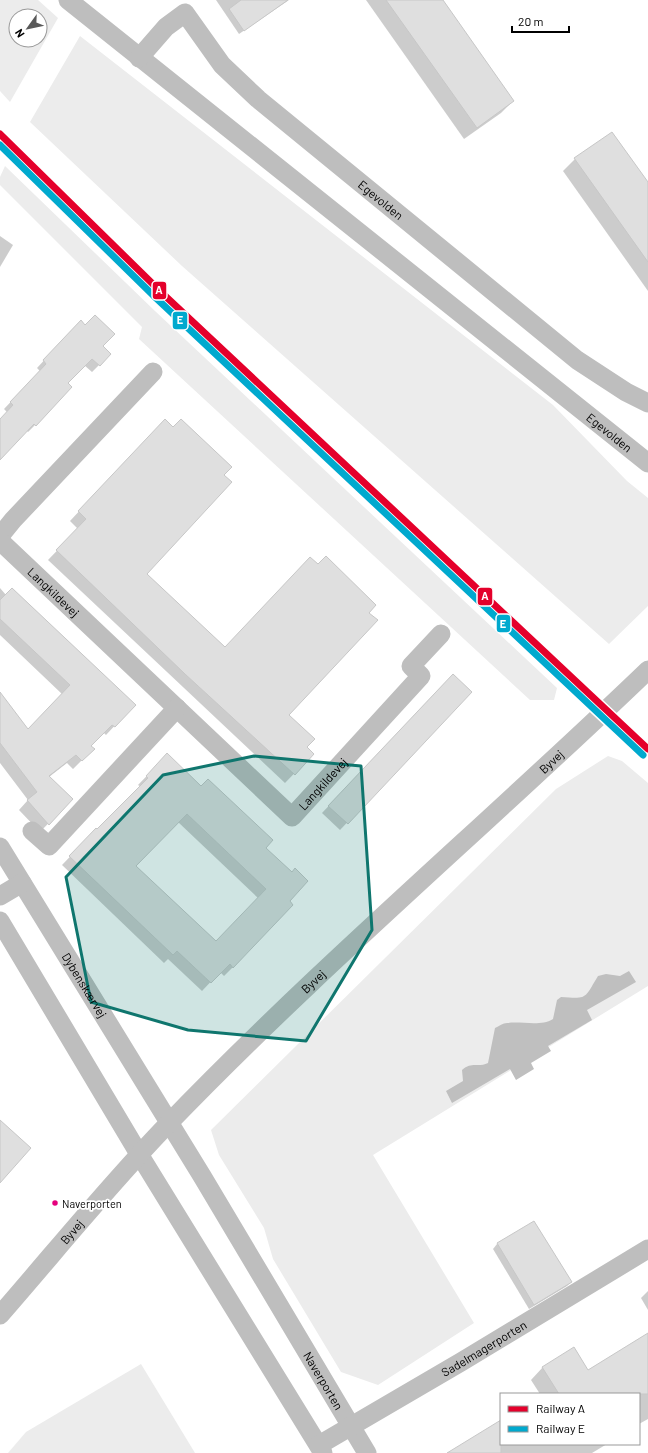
<svg xmlns="http://www.w3.org/2000/svg" width="648" height="1453" font-family="Barlow,sans-serif">
<style>
.green{fill:#ececec;fill-rule:evenodd}
.water{fill:#bfbfbf}
.shadow{fill:#0003;fill-rule:evenodd}
.building{fill:#dfdfdf;stroke:#c7c7c7;fill-rule:evenodd}
.lines{fill:none;stroke-linecap:round;stroke-linejoin:round}
.minor{stroke:#bebebe;stroke-width:19}
.rail-1-casing{stroke:#fff;stroke-width:10}
.rail-2-casing{stroke:#fff;stroke-width:10}
.rail-1{stroke:#e4002b;stroke-width:7}
.rail-2{stroke:#00a9ce;stroke-width:7}
.marked{fill:#0f766e;fill-opacity:0.2;stroke:#0f766e;stroke-width:3;stroke-linejoin:round}
.bus-dot{fill:#e5007d;stroke:#fff;stroke-width:1.5}
.labels{text-anchor:middle;dominant-baseline:central;stroke-width:3.5;stroke-linejoin:round;paint-order:stroke}
.bus-label{font-size:11px;fill:#000;stroke:#fff;text-anchor:start}
.street-label{font-size:12px;fill:#000;stroke:#fff}
.line-badge{stroke:#fff;stroke-width:1.5}
.badge-label{font-size:11px;text-anchor:middle;font-weight:bold;fill:#fff}
</style>
<rect width="100%" height="100%" fill="#fff"/>
<!-- green -->
<g class="green">
<path d="M0,0H38L58,18L10,102L0,91ZM16,16H40V40H16Z"/>
<polygon points="80,36 553,405 627,481 648,498 648,606 609,644 182,266 30,122"/>
<polygon points="5,166 155,311 557,688 554,700 530,700 139,339 142,327 0,185 0,177"/>
<polygon points="608,756 622,761 648,783 648,986 373,1155 474,1323 378,1385 341,1372 273,1259 264,1228 219,1155 211,1130 556,789"/>
<polygon points="141,1364 195,1453 8,1453 26,1432"/>
</g>
<!-- water -->
<path class="water" d="M629,971L636,982L587,1010L592,1020L548,1046L551,1051L531,1063L534,1069L516,1080L510,1069L452,1103L446,1091L463,1081L462,1070C472,1061 478,1068 488,1063L495,1028C499,1026 503,1023 507,1023C522,1021 540,1027 553,1019L557,1000L561,997C588,999 584,999 598,976L606,974L620,976Z"/>
<!-- shadow -->
<g class="shadow">
<polygon points="216,0 289,0 239,34"/>
<polygon points="366,0 442,0 513,101 501,113 464,139"/>
<polygon points="575,159 648,183 648,291 563,171"/>
<polygon points="0,236 13,245 0,267"/>
<polygon points="74,328 102,347 99,365 92,372 84,365 67,383 35,425 28,432 26,430 0,458 0,420 7,412 4,409 40,371 37,368"/>
<polygon points="125,462 223,475 145,574 288,715 306,747 313,754 285,783 48,560 78,529 70,521"/>
<polygon points="0,588 6,595 134,705 106,735 103,732 90,746 93,749 73,769 67,763 49,777 72,799 40,832 19,810 28,800 0,763 0,698 28,730 62,694 0,635"/>
<polygon points="446,682 471,692 340,830 322,813"/>
<path d="M167,755L265,848L288,901L233,967L224,976L220,972L202,991L168,959L164,963L62,865L88,838L98,830L141,787L138,785ZM178,822L258,898L216,942L135,866Z"/>
<polygon points="534,1222 571,1282 567,1286 529,1309 493,1249 497,1244"/>
<polygon points="648,1291 648,1310 641,1298"/>
<polygon points="648,1334 648,1419 639,1424 639,1394 540,1394 531,1380 543,1367 587,1371"/>
<polygon points="501,1421 501,1444 607,1444 592,1453 449,1453"/>
</g>
<!-- building -->
<g class="building">
<polygon points="241,0 288,0 244,31 229,9"/>
<polygon points="386,0 443,0 514,101 477,128"/>
<polygon points="612,132 648,182 648,262 574,158"/>
<polygon points="95,315 115,334 103,346 111,354 100,366 92,359 68,383 72,387 36,426 34,424 0,460 0,419 13,405 10,402 46,364 43,360 81,320 85,325"/>
<polygon points="165,419 173,427 181,419 232,467 224,475 232,482 147,574 225,647 310,557 318,564 326,556 376,605 369,613 378,620 289,715 315,739 307,747 314,754 295,775 185,674 56,550 86,519 78,511"/>
<polygon points="12,588 136,705 115,727 112,725 91,746 95,749 82,761 76,755 49,776 73,799 49,825 27,800 37,792 0,743 0,692 28,729 70,685 0,619 0,600"/>
<polygon points="453,674 472,692 348,824 328,806"/>
<path d="M167,753L201,786L208,779L273,840L266,848L292,872L295,868L308,881L290,901L293,905L233,968L230,964L211,983L177,951L173,955L69,856L96,828L97,829L148,778L146,776ZM187,814L266,889L216,941L136,866Z"/>
<polygon points="0,1120 31,1148 0,1183"/>
<polygon points="534,1221 572,1282 534,1305 497,1243"/>
<polygon points="648,1333 648,1394 559,1394 542,1367 574,1347 588,1370"/>
<polygon points="501,1420 501,1453 447,1453 496,1423"/>
</g>
<g class="lines">
<!-- minor -->
<g class="minor">
<path id="s1" d="M68,0L648,463"/>
<path id="s2" d="M139,58L166,27L185,13L222,65L258,99L577,360L626,392L648,403"/>
<polyline points="0,536 13,520 153,372"/>
<path id="s3" d="M0,541L292,817L421,676L411,666L441,634"/>
<polyline points="32,831 49,846 177,708"/>
<path id="s4" d="M0,847L202,1176L367,1453"/>
<polyline points="0,896 22,883"/>
<polyline points="0,921 139,1154 323,1453"/>
<path id="s5" d="M0,1315C55,1252 108,1186 167,1125C320,966 489,823 648,670"/>
<path id="s6" d="M319,1445L461,1362L648,1249"/>
</g>
<defs>
<polyline id="rail-1" points="0,134 161,292 648,749"/>
<polyline id="rail-2" points="0,145 156,298 643,755"/>
</defs>
<!-- rail-1 casing -->
<use href="#rail-1" class="rail-1-casing"/>
<!-- rail-2 casing -->
<use href="#rail-2" class="rail-2-casing"/>
<!-- rail-1 -->
<use href="#rail-1" class="rail-1"/>
<!-- rail-2 -->
<use href="#rail-2" class="rail-2"/>
</g>
<!-- marked area -->
<path class="marked" d="M254,756L361,766L372,930L306,1041L188,1030L91,1002L66,877L163,775Z"/>
<!-- markers -->
<circle class="bus-dot" cx="55" cy="1203" r="3.5"/>
<g class="labels">
<!-- bus labels -->
<g class="bus-label">
<text x="62" y="1203">Naverporten</text>
</g>
<!-- street labels -->
<g class="street-label">
<text stroke="none"><textPath href="#s2" startOffset="337">Egevolden</textPath></text>
<text stroke="none"><textPath href="#s1" startOffset="693">Egevolden</textPath></text>
<text stroke="none"><textPath href="#s3" startOffset="74">Langkildevej</textPath></text>
<text stroke="none"><textPath href="#s5" startOffset="782">Byvej</textPath></text>
<text stroke="none"><textPath href="#s3" startOffset="447">Langkildevej</textPath></text>
<text stroke="none"><textPath href="#s5" startOffset="458">Byvej</textPath></text>
<text stroke="none"><textPath href="#s4" startOffset="162">Dybenskærvej</textPath></text>
<text stroke="none"><textPath href="#s5" startOffset="110">Byvej</textPath></text>
<text stroke="none"><textPath href="#s6" startOffset="191">Sadelmagerporten</textPath></text>
<text stroke="none"><textPath href="#s4" startOffset="624">Naverporten</textPath></text>
</g>
</g>
<g class="line-badge">
<rect x="152" y="281" width="15" height="19" rx="4" fill="#e4002b"/>
<rect x="172" y="311" width="16" height="19" rx="4" fill="#00a9ce"/>
<rect x="477" y="587" width="16" height="19" rx="4" fill="#e4002b"/>
<rect x="496" y="614" width="15" height="19" rx="4" fill="#00a9ce"/>
</g>
<g class="badge-label">
<text x="159" y="294">A</text>
<text x="180" y="324">E</text>
<text x="485" y="600">A</text>
<text x="503" y="628">E</text>
</g>
<!-- legend -->
<rect x="500" y="1393" width="140" height="52" fill="#ffffff" stroke="#999999"/>
<rect x="508" y="1406" width="20" height="6" fill="#e4002b" stroke="#999999"/>
<text x="536" y="1413" font-size="12" fill="#000000">Railway A</text>
<rect x="508" y="1426" width="20" height="6" fill="#00a9ce" stroke="#999999"/>
<text x="536" y="1433" font-size="12" fill="#000000">Railway E</text>
<!-- north arrow -->
<g transform="translate(28 28) rotate(237)"><circle r="19" fill="#ffffff" stroke="#999999"/>
<path d="M0-3L7 15L0 10L-7 15Z" fill="#595959"/>
<text y="-6" font-size="11" font-weight="bold" text-anchor="middle" fill="#000000">N</text>
</g>
<!-- scale -->
<path d="M512 26v6h57v-6" fill="none" stroke="#000000" stroke-width="2"/>
<text x="518" y="26" font-size="12" fill="#000000" stroke="#ffffff" stroke-width="3" paint-order="stroke">20 m</text>
</svg>
